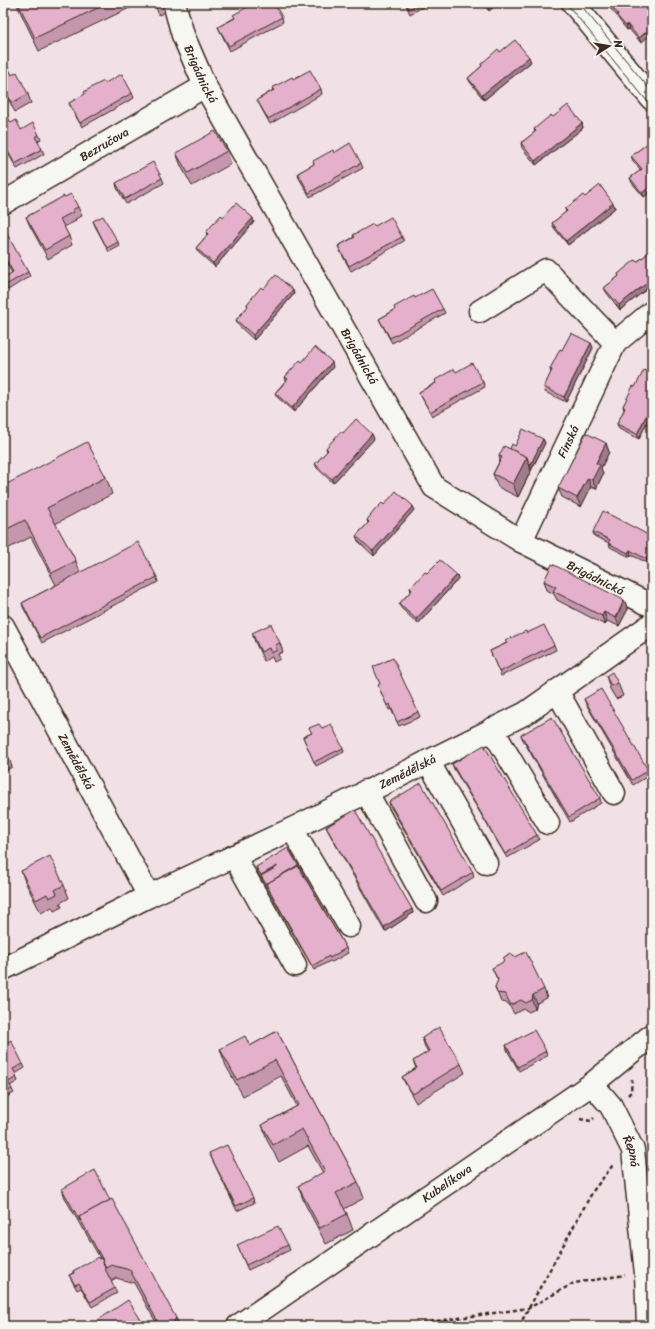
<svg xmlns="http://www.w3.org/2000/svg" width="655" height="1329" font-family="Sriracha,sans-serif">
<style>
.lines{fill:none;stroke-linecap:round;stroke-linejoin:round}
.minor-casing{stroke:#3b2a1e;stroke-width:25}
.path{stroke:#3b2a1e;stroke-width:2.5;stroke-dasharray:4 3;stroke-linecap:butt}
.minor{stroke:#f6f6f2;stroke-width:22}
.tram{stroke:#3b2a1e;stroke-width:1}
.wall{fill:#c497af;stroke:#3b2a1e}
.shaded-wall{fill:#a07b8f;stroke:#3b2a1e}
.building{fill:#e4b0cc;stroke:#3b2a1e}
.labels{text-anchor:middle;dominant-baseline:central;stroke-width:4;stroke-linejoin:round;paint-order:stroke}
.street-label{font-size:12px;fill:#3b2a1e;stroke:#f6f6f2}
</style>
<rect width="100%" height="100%" fill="#f1e1e7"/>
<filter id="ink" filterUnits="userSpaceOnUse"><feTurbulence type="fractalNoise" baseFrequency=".025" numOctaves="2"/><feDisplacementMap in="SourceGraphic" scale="8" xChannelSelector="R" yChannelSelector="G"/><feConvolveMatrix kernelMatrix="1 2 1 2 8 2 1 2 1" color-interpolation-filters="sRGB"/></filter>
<g filter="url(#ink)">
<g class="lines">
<defs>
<g id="minor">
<path id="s1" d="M174,3L183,35L205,86L434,487L521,541L652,606"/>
<polyline points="573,3 652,99"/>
<path id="s2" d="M3,203L205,86"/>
<polyline points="480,311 546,270 615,343"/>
<path id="s3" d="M521,541L615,343L652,312"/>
<path id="s4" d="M3,626L149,896"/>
<polyline points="557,691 614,793"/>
<polyline points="492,729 548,823"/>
<polyline points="428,761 486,863"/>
<polyline points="366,791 426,901"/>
<polyline points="292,829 349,926"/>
<polyline points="234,856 295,965"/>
<path id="s5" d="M3,969L149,896L292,829L526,713L652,624"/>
<path id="s6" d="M592,1084L611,1106L633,1150L646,1274L648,1326"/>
<path id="s7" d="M238,1326L592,1084L652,1035"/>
</g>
</defs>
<!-- minor casing -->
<use href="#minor" class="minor-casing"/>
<!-- path -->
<g class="path">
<polyline points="628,1095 631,1092 632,1079"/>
<polyline points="580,1119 591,1121 594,1118"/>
<polyline points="402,1326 529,1308 574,1283 625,1275"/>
<polyline points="519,1326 593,1191 613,1165"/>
</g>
<!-- minor -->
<use href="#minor" class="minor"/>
<!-- tram -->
<g class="tram">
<polyline points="566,3 652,107"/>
<polyline points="579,3 652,92"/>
</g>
</g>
<!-- wall -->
<g class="wall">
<polygon points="16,3 140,3 39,51"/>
<polygon points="154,3 162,3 165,12 159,15"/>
<polygon points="405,3 430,3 410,14"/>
<polygon points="482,3 498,3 489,11"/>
<polygon points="607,3 652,3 641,43 629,29 627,30 619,20 617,16 608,6"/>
<polygon points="254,7 282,17 283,22 230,51 218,27"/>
<polygon points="500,52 531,62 484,100 470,82 468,78 482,66 481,64"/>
<polygon points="3,59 12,75 28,94 31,103 15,112 3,89"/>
<polygon points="293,79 321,89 322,94 270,124 259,104 257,100 273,90 272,88"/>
<polygon points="132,93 134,98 82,127 71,108 69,103"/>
<polygon points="553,117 582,123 583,128 536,165 522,148 521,143 535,132 534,129"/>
<polygon points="3,118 11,123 21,130 39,135 41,139 38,141 44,154 17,169 4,146 3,146"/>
<polygon points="652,140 652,191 644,197 632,183 630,178 641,170 633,161 631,156"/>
<polygon points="227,151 231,164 192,186 181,166 176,153"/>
<polygon points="334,153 361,163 363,168 310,197 299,178 298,173"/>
<polygon points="162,178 164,183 126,204 117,188 116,183"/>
<polygon points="65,197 78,207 82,216 75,219 76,221 64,227 69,236 72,245 48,259 30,226 26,217"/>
<polygon points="585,197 613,203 615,208 568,245 554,228 552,223 566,212 565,209"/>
<polygon points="223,217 254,222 215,267 198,252 196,248 207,235 206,232"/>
<polygon points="93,221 118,242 120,246 109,252 95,226"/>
<polygon points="375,226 402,237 404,241 351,271 340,251 338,246 354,237 353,235"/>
<polygon points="3,236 28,272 30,276 8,290 4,283 3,278 12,273 5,261 3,262"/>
<polygon points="652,250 652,285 620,310 606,292 604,288 619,276 618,274 637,262"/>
<polygon points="263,289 294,294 254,340 238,325 236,320 248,307 247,304"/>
<polygon points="415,298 443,309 445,313 392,343 381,323 379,319"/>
<polygon points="591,343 593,348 566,402 545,392 544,387 551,373 550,369 562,350"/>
<polygon points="302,362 333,367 294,412 277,397 275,393 286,380 285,377"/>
<polygon points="456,372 483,382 485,387 432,416 421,396 419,392"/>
<polygon points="652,374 652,412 639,439 619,429 617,424 624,410 623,406 635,387"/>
<polygon points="372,434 374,439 333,483 317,468 315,464 327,451 326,448"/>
<polygon points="543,439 545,443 518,497 498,487 493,474 500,460 499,456 515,446"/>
<polygon points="606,443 609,452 601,468 603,474 596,489 591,487 581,507 562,497 558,488"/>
<polygon points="106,477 112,494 55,524 76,561 80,572 157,577 158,582 42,643 23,607 22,603 56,585 31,537 3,551 3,486"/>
<polygon points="384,505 414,510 374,556 358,541 356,536 368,523 367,520"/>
<polygon points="593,532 652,537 648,563 631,555 630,557 610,547 609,543 594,536"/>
<polygon points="427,573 457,575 458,579 418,624 401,608 399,604 411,591 410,588"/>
<polygon points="544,581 624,600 628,609 619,626 607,621 605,625 557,600 554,594 547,590"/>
<polygon points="252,633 280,643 283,652 278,654 280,659 274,662 272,657 264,661 255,642"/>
<polygon points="527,633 554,645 556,650 501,676 490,651"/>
<polygon points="606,676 618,683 623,696 616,699 610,689"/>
<polygon points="380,690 418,712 420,717 399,726 391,709 389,710"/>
<polygon points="584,699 648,770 650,775 633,785 586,704"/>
<polygon points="322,728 343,748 344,752 316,766 303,737"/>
<polygon points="521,735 600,798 601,803 570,822 523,740"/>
<polygon points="3,747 9,758 12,767 3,772"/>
<polygon points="452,764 537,835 539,840 507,858 454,769"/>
<polygon points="389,802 473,872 474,877 443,896 390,806"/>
<polygon points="326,827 412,909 413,913 385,932 328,831"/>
<polygon points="298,865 346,948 348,953 332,962 330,961 314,970 257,871 256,867"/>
<polygon points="21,871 64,885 69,898 60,903 62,907 54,911 52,907 41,913 26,884"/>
<polygon points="492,968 544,989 547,998 537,1003 535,1009 529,1012 524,1009 514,1014 508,1003 501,1002 495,987 498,981"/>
<polygon points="277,1031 358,1182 364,1198 344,1209 347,1214 353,1230 326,1244 304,1202 298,1186 323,1173 308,1146 279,1162 268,1142 262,1125 297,1106 281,1076 243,1096 226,1066 220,1049 250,1046"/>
<polygon points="422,1038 461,1064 465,1073 416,1103 406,1085 402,1077 416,1068 413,1061 428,1052 425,1047"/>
<polygon points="3,1045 23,1064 25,1068 15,1074 18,1081 10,1086 14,1093 3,1099"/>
<polygon points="506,1045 546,1051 547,1056 519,1071 507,1050"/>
<polygon points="209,1153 253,1198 254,1203 237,1211"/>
<polygon points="62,1189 110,1200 180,1326 158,1326 134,1283 116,1278 111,1281 117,1293 92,1307 81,1288 77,1290 71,1279 69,1275 73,1273 73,1271 100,1258 84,1230 83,1230 65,1198"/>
<polygon points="237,1245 288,1245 290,1250 248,1270"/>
</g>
<!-- shaded-wall -->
<g class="shaded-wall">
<polygon points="491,3 498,3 489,11 488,7"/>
<polygon points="627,24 629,29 627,30 626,26"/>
<polygon points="652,27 652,33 641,43 639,38"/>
<polygon points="529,57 531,62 484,100 482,95"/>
<polygon points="582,123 583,128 536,165 535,161"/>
<polygon points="652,185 652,191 644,197 642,193"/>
<polygon points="613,203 615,208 568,245 566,241"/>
<polygon points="253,218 254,222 215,267 213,263"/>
<polygon points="652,279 652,285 620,310 619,305"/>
<polygon points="293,290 294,294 254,340 253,335"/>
<polygon points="591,343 593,348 566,402 564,397"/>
<polygon points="332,362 333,367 294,412 292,408"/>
<polygon points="652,404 652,412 639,439 637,434"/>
<polygon points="372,434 374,439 333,483 332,479"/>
<polygon points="543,439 545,443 531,470 530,466"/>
<polygon points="606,443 609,452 601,468 603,474 596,489 592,480 596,463"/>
<polygon points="527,457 531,470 518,497 513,484"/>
<polygon points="588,478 591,487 581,507 577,498"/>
<polygon points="413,506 414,510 374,556 373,551"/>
<polygon points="652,548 652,555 648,563 646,559"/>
<polygon points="630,550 631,555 630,557 628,553"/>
<polygon points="457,575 458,579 418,624 416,619"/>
<polygon points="624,600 628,609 619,626 616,618"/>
<polygon points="604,612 607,621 605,625 602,616"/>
<polygon points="412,909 413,913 385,932 384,927"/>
<polygon points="533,995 537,1003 535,1009 532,1000"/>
<polygon points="176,1318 180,1326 171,1326"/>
</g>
<!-- building -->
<g class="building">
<polygon points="18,3 108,3 35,38"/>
<polygon points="261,3 274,3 282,17 229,46 218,27 235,18 233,15 253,4 254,7"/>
<polygon points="405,3 420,3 409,9"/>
<polygon points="484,3 491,3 488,7"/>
<polygon points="608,3 652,3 652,27 639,38 627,24 626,26 617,16 618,14"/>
<polygon points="515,40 529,57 482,95 468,78 482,66 481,64 498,49 500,52"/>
<polygon points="652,41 652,47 649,44"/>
<polygon points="3,59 12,75 17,72 28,94 12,103 3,86"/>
<polygon points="310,70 321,89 268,119 257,100 274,90 272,88 292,77 293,79"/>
<polygon points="122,74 132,93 80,123 69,103 85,94 84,92 94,86 104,81 105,83"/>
<polygon points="568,105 582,123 535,161 521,143 536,131 534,129 551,115 553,117"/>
<polygon points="7,115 11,123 16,120 21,130 33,123 39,135 35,137 42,149 15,164 3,143 3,118"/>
<polygon points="215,131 227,151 188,173 176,153"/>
<polygon points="652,140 652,185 642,193 630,178 642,169 631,156"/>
<polygon points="350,143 361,163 309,193 298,173 314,164 313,161 333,150 334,153"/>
<polygon points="153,162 162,178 125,199 116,183"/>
<polygon points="600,185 613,203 566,241 552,223 567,211 565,209 583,195 585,197"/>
<polygon points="71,194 78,207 72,210 73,212 60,219 69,236 45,250 26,217 64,196 65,197"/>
<polygon points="236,203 253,218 213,263 196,248 208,234 206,232 221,215 223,217"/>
<polygon points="103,216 118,242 107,248 93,221"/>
<polygon points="391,217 402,237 349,266 338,246 355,237 353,235 373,224 375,226"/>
<polygon points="652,217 652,225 648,220"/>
<polygon points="7,234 28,272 6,285 3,279 3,278 13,272 4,256 3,256 3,236"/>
<polygon points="652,250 652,279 619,305 604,288 619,276 618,274 635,260 637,262"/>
<polygon points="276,275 293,290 253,335 236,320 248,306 247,304 261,287 263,289"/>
<polygon points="432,289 443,309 390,338 379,319 395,310 394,307 414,296 415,298"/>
<polygon points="571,333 591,343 564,397 544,387 552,370 550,369 560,349 562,350"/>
<polygon points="315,347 332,362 292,408 275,393 288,379 285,377 300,360 302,362"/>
<polygon points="472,363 483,382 430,412 419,392 436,383 435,380 454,369 456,372"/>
<polygon points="644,370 652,374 652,404 637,434 617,424 625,408 623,406 633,386 635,387"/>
<polygon points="356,419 372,434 332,479 315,464 328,450 326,448 341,431 343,433"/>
<polygon points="523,429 543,439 530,466 527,457 510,449 512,444 515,446"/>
<polygon points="586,433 606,443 596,463 600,465 592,480 588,478 577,498 558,488"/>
<polygon points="87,442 106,477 47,508 76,561 52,573 25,520 3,531 3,486"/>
<polygon points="504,446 527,457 513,484 493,474 502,457 499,456"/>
<polygon points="396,491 413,506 373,551 356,536 369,522 367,520 374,511 382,503 384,505"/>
<polygon points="603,511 652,537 652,548 646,559 630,550 628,553 608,543 610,540 593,532"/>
<polygon points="138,542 157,577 40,638 22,603"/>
<polygon points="440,560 457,575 416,619 399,604 412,590 410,588 425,572 427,573"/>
<polygon points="552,564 624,600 616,618 604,612 602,616 553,591 556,587 544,581"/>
<polygon points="271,624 280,643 275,645 277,650 271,653 269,648 261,652 252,633"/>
<polygon points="544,625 554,645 499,672 490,651 507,643 505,641 515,636 526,631 527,633"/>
<polygon points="393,658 418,712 397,722 390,704 387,706 378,685 380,684 373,667"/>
<polygon points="612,672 618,683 611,686 606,676"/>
<polygon points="601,689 648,770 632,780 584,699"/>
<polygon points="552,717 600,798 569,817 521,735"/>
<polygon points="319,724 322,728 331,724 343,748 314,762 303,737 312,733 309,728"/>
<polygon points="484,745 537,835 505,854 452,764"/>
<polygon points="3,747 9,758 3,761"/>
<polygon points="421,783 473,872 441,891 389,802"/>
<polygon points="355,810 412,909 384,927 326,827"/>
<polygon points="288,848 298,865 266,884 261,876 277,867 277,866 261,875 256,867"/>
<polygon points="50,856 64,885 55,890 57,894 49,898 47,894 36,900 21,871"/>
<polygon points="298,866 346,948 330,958 329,956 312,966 266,884"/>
<polygon points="526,952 544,989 533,995 532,1000 526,1003 521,1000 511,1005 505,994 497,993 495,987 498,980 492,968 503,962 504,957 510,954 515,957"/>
<polygon points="439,1027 461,1064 413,1094 402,1077 417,1068 413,1061 429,1051 422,1038"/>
<polygon points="534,1030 546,1051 518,1067 506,1045"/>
<polygon points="277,1031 358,1182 336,1193 347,1214 320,1228 298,1186 325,1171 302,1129 273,1145 262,1125 299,1105 275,1060 237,1080 220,1049 245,1036 250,1046"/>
<polygon points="11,1040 23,1064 13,1069 17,1077 8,1082 12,1089 3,1093 3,1045"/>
<polygon points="227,1145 253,1198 236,1206 209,1153"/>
<polygon points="95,1170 110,1200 79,1217 81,1221 80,1221 62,1189"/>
<polygon points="112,1199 176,1318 171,1326 168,1326 167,1324 164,1326 160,1326 130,1270 111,1265 106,1268 103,1262 104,1262 79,1217"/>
<polygon points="278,1226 288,1245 246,1265 237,1245"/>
<polygon points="98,1257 99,1259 101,1258 103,1262 106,1271 115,1288 90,1302 79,1283 75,1285 69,1275 74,1273 73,1271"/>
<polygon points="128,1300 145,1326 101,1326 98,1320"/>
<polygon points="61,1321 65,1326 54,1326"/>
<polygon points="84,1323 85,1326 79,1326"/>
</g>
</g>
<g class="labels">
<!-- street labels -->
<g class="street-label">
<text stroke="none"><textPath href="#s1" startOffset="76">Brigádnická</textPath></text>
<text stroke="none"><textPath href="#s2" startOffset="117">Bezručova</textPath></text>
<text stroke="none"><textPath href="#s1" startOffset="400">Brigádnická</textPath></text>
<text stroke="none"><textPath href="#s3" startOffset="110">Finská</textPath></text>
<text stroke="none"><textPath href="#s1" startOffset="736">Brigádnická</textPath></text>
<text stroke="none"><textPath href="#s4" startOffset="154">Zemědělská</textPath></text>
<text stroke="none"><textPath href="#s5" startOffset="450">Zemědělská</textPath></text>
<text stroke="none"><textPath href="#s6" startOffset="79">Řepná</textPath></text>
<text stroke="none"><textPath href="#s7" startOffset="253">Kubelíkova</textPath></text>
</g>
</g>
<!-- margin -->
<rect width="655" height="1329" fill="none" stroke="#f6f6f2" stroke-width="16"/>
<rect x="8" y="8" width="639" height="1313" fill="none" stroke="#3b2a1e" stroke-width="1.5" filter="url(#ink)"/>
<!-- north arrow -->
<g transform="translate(609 46) rotate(78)" stroke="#f6f6f2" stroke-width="3" paint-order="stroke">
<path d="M0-3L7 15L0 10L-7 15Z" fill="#3b2a1e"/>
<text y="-6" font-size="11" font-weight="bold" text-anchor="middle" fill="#3b2a1e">N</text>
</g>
</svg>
